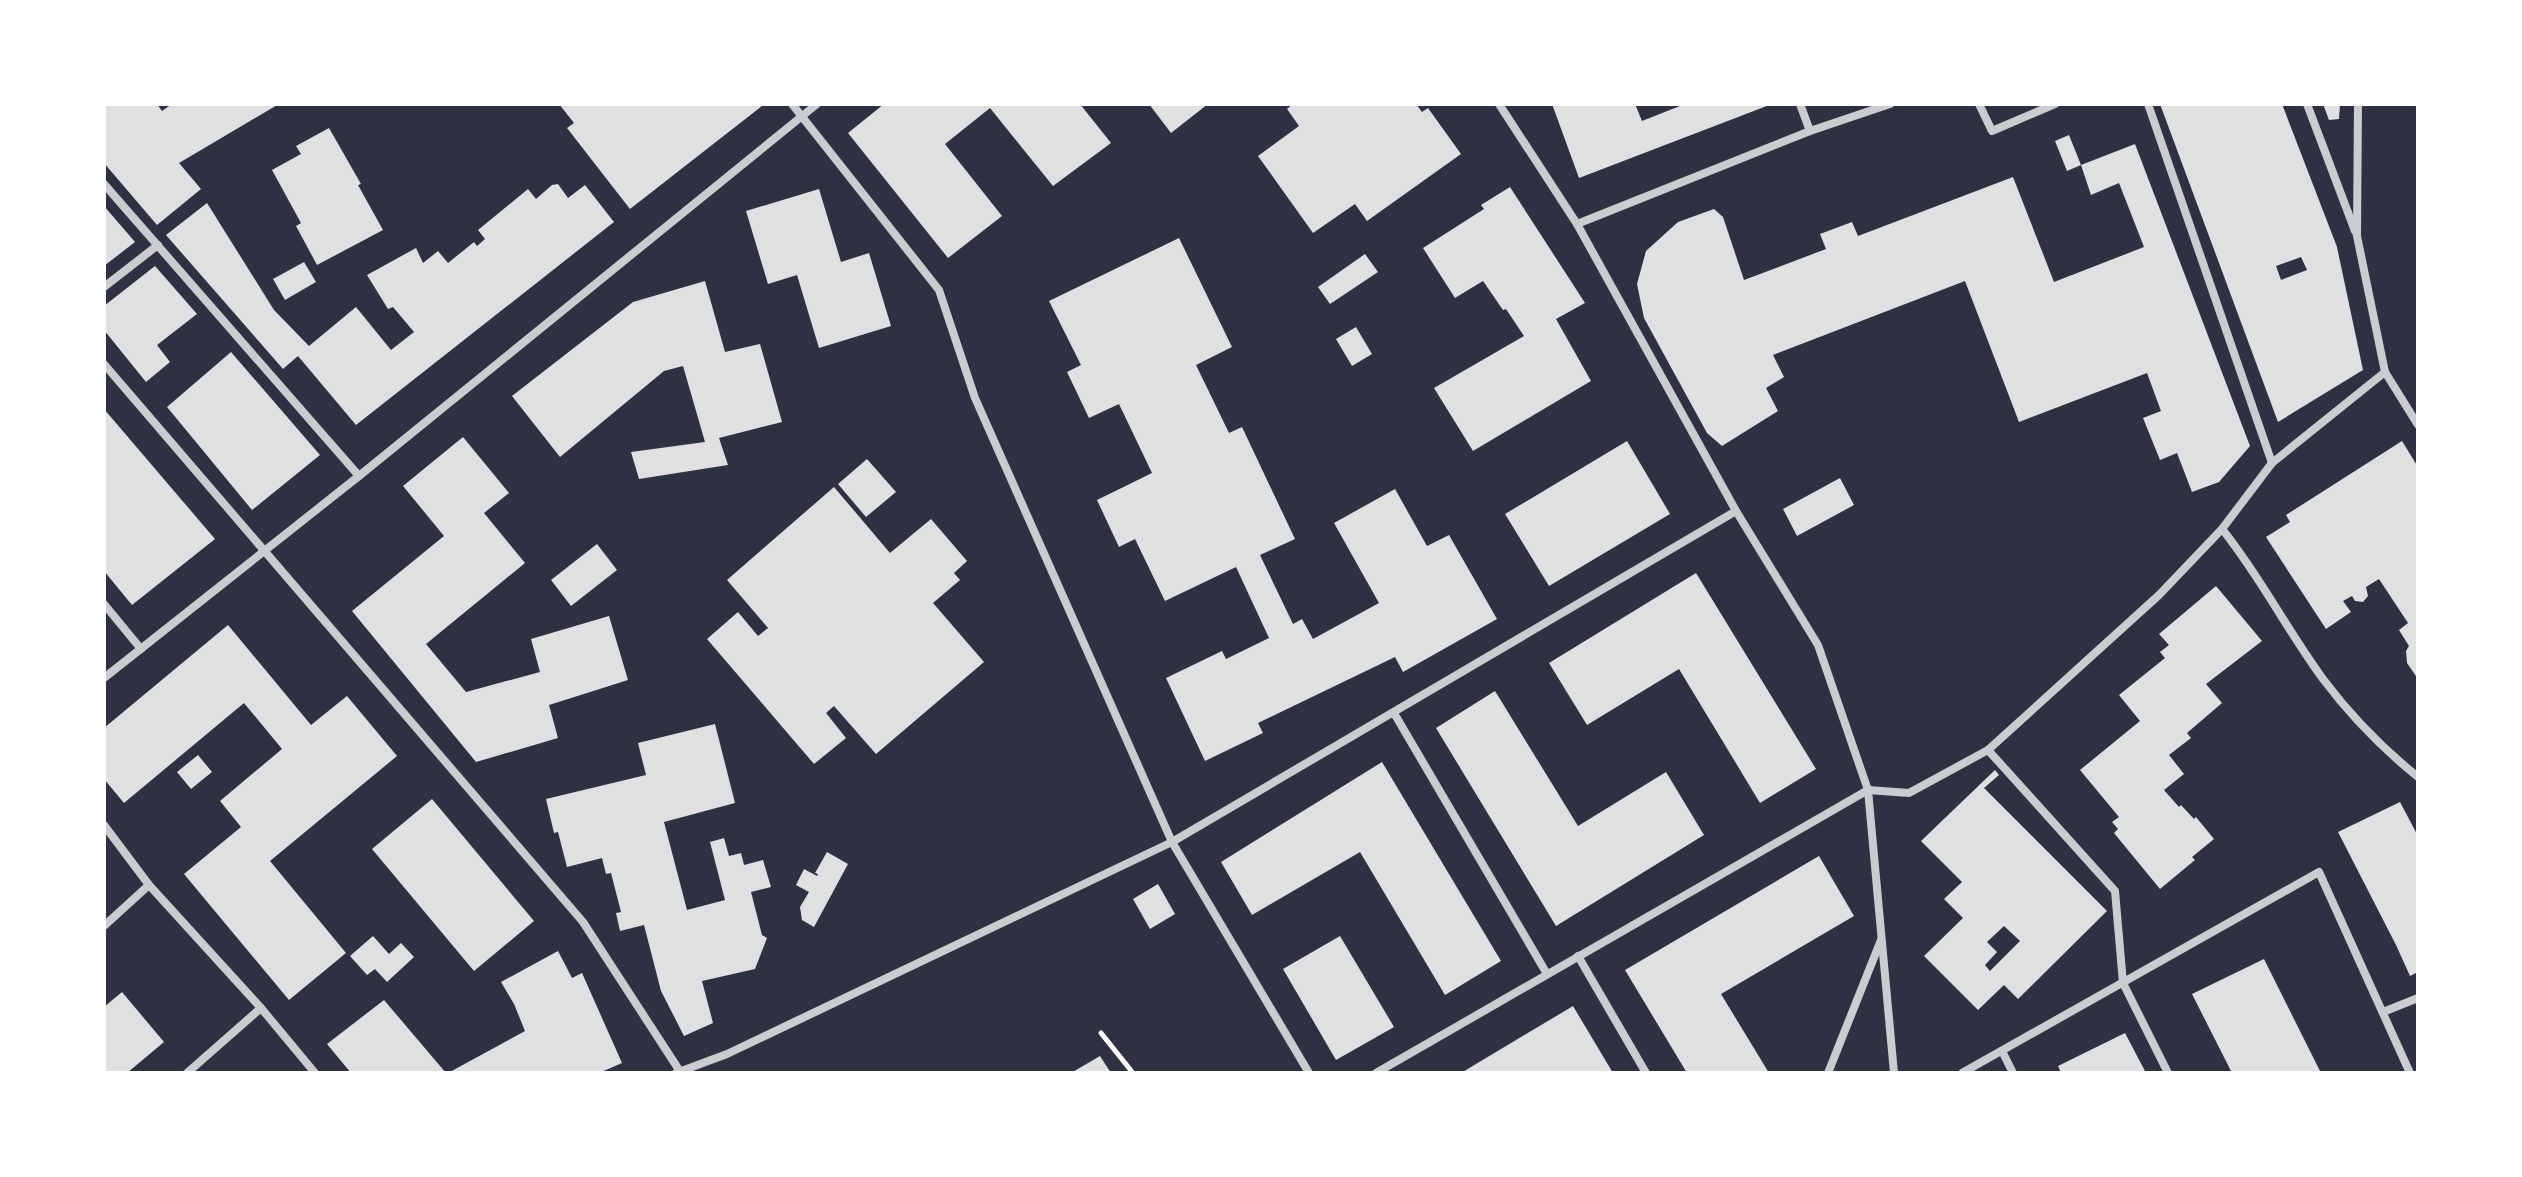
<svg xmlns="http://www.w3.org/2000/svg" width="2522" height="1177" font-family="Barlow,sans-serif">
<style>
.building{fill:#e0e0e3;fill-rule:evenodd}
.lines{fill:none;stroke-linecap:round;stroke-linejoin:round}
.path{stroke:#fff;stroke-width:5}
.minor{stroke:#caccd0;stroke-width:8}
</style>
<rect width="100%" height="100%" fill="#2d3142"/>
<!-- building -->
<g class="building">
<polygon points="104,104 157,104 162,111 172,104 279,104 179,163 201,189 157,225 104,163"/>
<polygon points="559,104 761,104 762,106 630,209 567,128 574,123"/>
<polygon points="884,104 1080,104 1111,143 1053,186 990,108 945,144 1002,216 948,258 848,133"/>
<polygon points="1149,104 1208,104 1171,133"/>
<polygon points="1293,104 1416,104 1422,112 1428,108 1461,154 1367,221 1355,204 1313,233 1258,156 1299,126 1287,109"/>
<polygon points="1552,104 1635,104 1642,121 1685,104 1772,104 1579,178"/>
<path d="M2160,104H2282L2337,247L2363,370L2278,422ZM2301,257L2307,270L2281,280L2276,266Z"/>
<polygon points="2323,104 2340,104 2339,119 2329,120"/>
<polygon points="329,128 361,184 358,185 383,230 317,265 296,226 301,223 272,170 301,154 296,146"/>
<polygon points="2069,135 2081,165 2135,144 2250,446 2219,482 2192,492 2177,453 2160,460 2143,418 2161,411 2147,373 2019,422 1965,281 1773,355 1784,377 1766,388 1778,411 1722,446 1707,433 1644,318 1637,284 1646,251 1678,222 1714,209 1723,217 1744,280 1826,249 1820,234 1852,222 1858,236 2013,177 2054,282 2144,247 2119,183 2091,195 2081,165 2067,171 2055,141"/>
<polygon points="558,184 568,198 585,185 614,222 356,425 298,356 283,369 166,235 207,203 274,310 309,346 356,307 391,350 414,332 393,307 388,309 367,275 416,248 423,263 438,251 448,263 474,242 477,246 485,239 478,230 528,189 536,199 552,185"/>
<polygon points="1510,187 1585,303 1556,319 1591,381 1473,451 1434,388 1524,336 1506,309 1503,310 1483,281 1455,298 1423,248 1484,209 1481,205"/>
<polygon points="819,189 841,262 869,253 891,326 819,348 797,275 768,284 746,211"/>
<polygon points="104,206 135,242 104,266"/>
<polygon points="1179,238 1232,347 1196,365 1229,433 1242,427 1295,539 1260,555 1293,624 1302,619 1313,639 1379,603 1334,523 1395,489 1427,546 1449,535 1497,619 1403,672 1395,657 1258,723 1263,733 1205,761 1166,678 1222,651 1226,659 1269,638 1236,567 1165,601 1135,539 1119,547 1097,500 1152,473 1119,404 1089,418 1067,372 1081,365 1049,301"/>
<polygon points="1365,254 1378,272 1330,304 1318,287"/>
<polygon points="304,262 316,282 285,300 273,279"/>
<polygon points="155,266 197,314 157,345 170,362 146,382 104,330 104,306"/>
<polygon points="705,281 725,352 760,344 782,422 719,438 728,465 639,479 631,452 705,442 683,366 664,371 560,457 512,396 633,302"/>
<polygon points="1356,327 1372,354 1352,366 1336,339"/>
<polygon points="231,352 320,455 252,510 167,407"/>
<polygon points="104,409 215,539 132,605 104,571"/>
<polygon points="463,437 509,493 484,513 525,563 426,644 466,692 540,672 531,639 609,616 628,680 549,705 558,738 476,762 352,611 444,536 403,486"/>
<polygon points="1627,441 1670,514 1549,586 1505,514"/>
<polygon points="2402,441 2418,467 2418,679 2407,663 2406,651 2409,646 2399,630 2408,623 2379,579 2366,587 2368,596 2363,602 2355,601 2352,596 2343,601 2351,612 2326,629 2266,537 2290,522 2286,515"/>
<polygon points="867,459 896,492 866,517 838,484"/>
<polygon points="1840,478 1854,505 1797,536 1783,509"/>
<polygon points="834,487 890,553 931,519 967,561 954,573 960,580 933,603 984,662 876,754 834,706 826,713 846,738 814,764 707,639 738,612 758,636 768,628 727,580"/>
<polygon points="597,544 617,570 571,606 551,580"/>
<polygon points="1696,573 1816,769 1760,803 1679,669 1587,725 1549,663"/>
<polygon points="2216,586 2262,641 2206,684 2222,703 2187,733 2191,738 2169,755 2184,774 2164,790 2179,807 2181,805 2194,819 2196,817 2214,839 2192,857 2195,860 2160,889 2114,833 2118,829 2112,822 2119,817 2080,770 2140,721 2119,695 2165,658 2160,652 2169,645 2159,634"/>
<polygon points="228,625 311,725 347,696 397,756 270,861 346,953 289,1000 184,874 241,827 220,801 282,749 244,703 124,803 104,779 104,728"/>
<polygon points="1495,691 1578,826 1666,772 1704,835 1556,926 1436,728"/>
<polygon points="715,724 735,803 664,822 687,910 725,900 710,842 724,838 729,856 741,853 744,865 763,860 771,887 751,892 762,935 767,938 755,969 702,981 713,1023 684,1036 661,991 644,925 620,931 616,913 621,912 611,873 606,874 602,858 567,867 558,832 554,833 546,799 646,775 638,743"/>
<polygon points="198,755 212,772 191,789 177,772"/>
<polygon points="1382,762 1501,961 1445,995 1360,852 1252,915 1221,862"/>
<path d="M1995,770L1999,775L1984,788L2107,911L2018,999L2004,985L1978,1010L1924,956L1963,918L1944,899L1962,882L1921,841ZM2004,926L2020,941L1990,971L1985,965L1997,952L1987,942Z"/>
<polygon points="432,799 534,921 474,971 372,849"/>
<polygon points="2400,802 2418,836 2418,972 2410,976 2396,945 2338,832"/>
<polygon points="827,852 848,864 814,927 802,920 800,907 809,892 796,885 804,869 817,876 818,874 815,873"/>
<polygon points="1819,856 1854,916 1721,994 1769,1073 1687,1073 1625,970"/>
<polygon points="1158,884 1175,914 1150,929 1133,899"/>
<polygon points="373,936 389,954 401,943 414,957 387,982 375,969 367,975 350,956"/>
<polygon points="1340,936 1394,1027 1336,1060 1283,969"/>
<polygon points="558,951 572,978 582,973 622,1063 599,1073 448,1073 525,1031 514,1004 501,982"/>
<polygon points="2264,959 2321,1073 2232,1073 2192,994"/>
<polygon points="122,992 164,1042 127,1073 104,1073 104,1007"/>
<polygon points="384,1000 446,1073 351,1073 327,1044"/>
<polygon points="1573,1006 1613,1073 1461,1073"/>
<polygon points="2125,1033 2146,1073 2061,1073 2058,1066"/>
<polygon points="1100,1056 1111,1073 1071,1073"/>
</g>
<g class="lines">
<!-- path -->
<polyline class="path" points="1101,1033 1133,1073"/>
<!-- minor -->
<g class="minor">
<polyline points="792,104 939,290 975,398 1172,842 1309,1073"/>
<polyline points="1499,104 1577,224 1736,511 1818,645 1868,790 1894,1073"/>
<polyline points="1800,104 1810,131"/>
<polyline points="1979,104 1992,131 2055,104"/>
<polyline points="2148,104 2272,463"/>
<polyline points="2307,104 2355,231"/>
<polyline points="2358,104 2357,236 2385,372 2418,425"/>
<polyline points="104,184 359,476"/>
<polyline points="1577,224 1810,131 1890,104"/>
<polyline points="104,287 158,245"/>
<polyline points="104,364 583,922 681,1073"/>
<path d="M2222,529C2260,576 2287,630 2323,679C2350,715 2382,748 2418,777"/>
<polyline points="104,604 141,649"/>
<polyline points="104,678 359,476 817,104"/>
<polyline points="1394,713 1547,974"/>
<polyline points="1988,750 2115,891 2123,983 2168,1073"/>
<polyline points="104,825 149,885 261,1008 315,1073"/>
<polyline points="104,926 149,885"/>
<polyline points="1578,956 1646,1073"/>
<polyline points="2383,1012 2418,998"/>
<polyline points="2002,1051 2013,1073"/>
<polyline points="187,1073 261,1008"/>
<polyline points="676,1073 727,1054 1172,842 1736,511"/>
<polyline points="1376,1073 1868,790 1909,793 1988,750 2159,595 2222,529 2272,463 2385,372"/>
<polyline points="1828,1073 1881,940"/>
<polyline points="1962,1073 2319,872 2410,1073"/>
</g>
</g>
<!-- border -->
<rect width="2522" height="1177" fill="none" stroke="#ffffff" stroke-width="212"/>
</svg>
